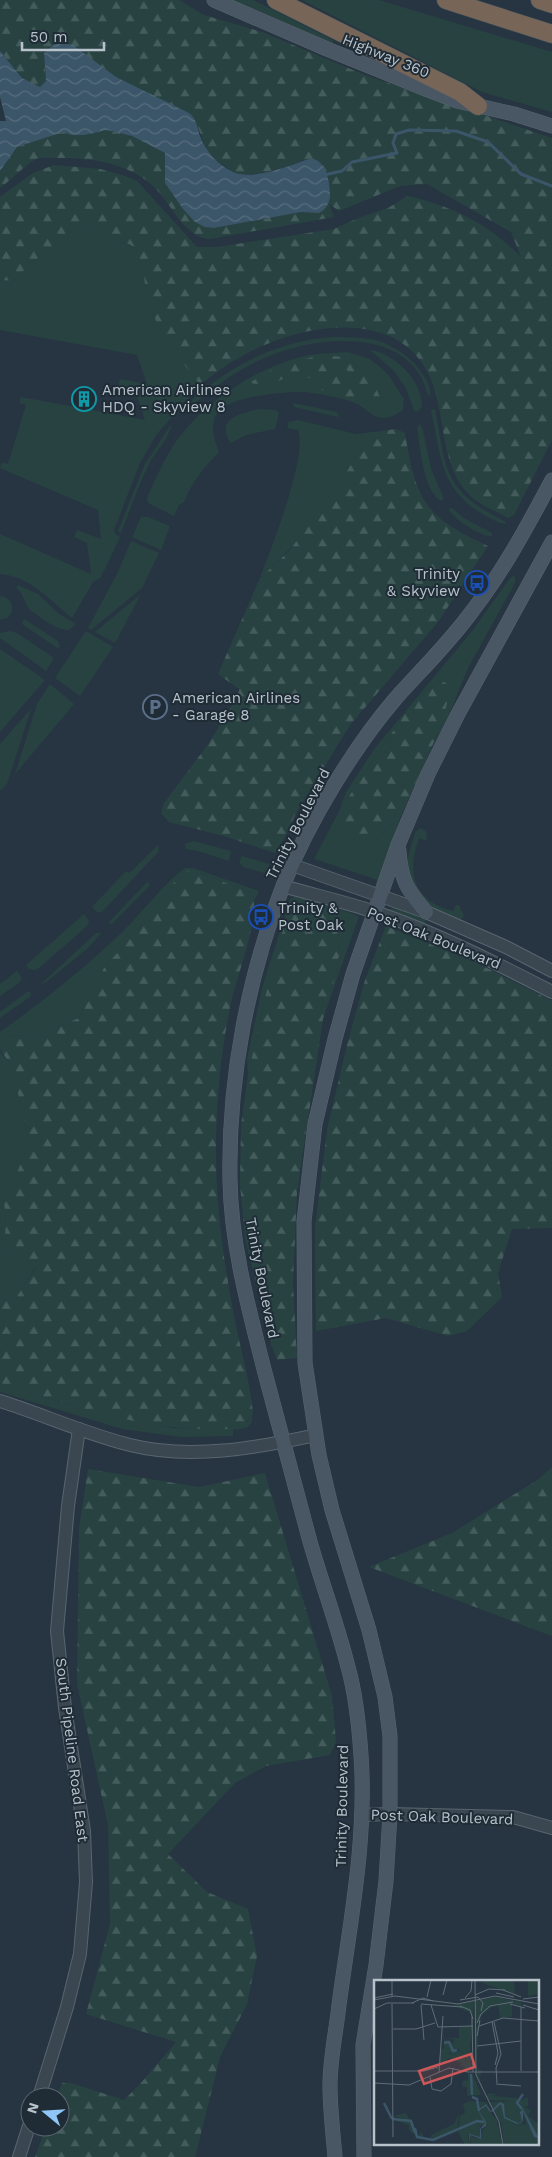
<svg xmlns="http://www.w3.org/2000/svg" width="552" height="2157" font-family="'Work Sans',sans-serif">
<style>
.green{fill:#284242}
.forest{fill:url(#forest-firs)}
.water{fill:url(#water-waves)}
.lines{fill:none;stroke-linecap:round;stroke-linejoin:round}
.stream{stroke:#3c5669;stroke-width:3}
.tertiary-casing{stroke:#58656e;stroke-width:14}
.secondary-casing{stroke:#58656e;stroke-width:15}
.motorway-casing{stroke:#45525b;stroke-width:19}
.tertiary{stroke:#3a4751;stroke-width:12}
.secondary{stroke:#495664;stroke-width:14}
.motorway{stroke:#776658;stroke-width:18}
.labels{text-anchor:middle;dominant-baseline:central;stroke-width:4;stroke-linejoin:round;paint-order:stroke}
.street-label{font-size:15px;fill:#b7c2cb;stroke:#1f2c36}
.poi-label{font-size:15px;fill:#b7c2cb;stroke:#1f2c36;text-anchor:start}
.inset-river{fill:none;stroke:#3c5669;stroke-width:2.5}
.inset-road{fill:none;stroke:#606d78;stroke-width:1}
.view{fill:#cd5659;fill-opacity:0.15;stroke:#cd5659;stroke-width:2.5}
.inset-edge{fill:none;stroke:#b7c2cb;stroke-width:2.5}
</style>
<defs>
<pattern id="forest-firs" width="22" height="20" patternUnits="userSpaceOnUse" patternTransform="scale(1.25)"><rect width="22" height="20" fill="#284242"/><path d="M5 1l3.5 6h-7zM16 11l3.5 6h-7z" fill="#455c5c"/></pattern>
<pattern id="water-waves" width="16" height="10" patternUnits="userSpaceOnUse" patternTransform="scale(1.25)"><rect width="16" height="10" fill="#3c5669"/><path d="M0 5q4-4 8 0t8 0" fill="none" stroke="#566d7d"/></pattern>
</defs>
<rect width="100%" height="100%" fill="#263541"/>
<!-- green -->
<g class="green">
<polygon points="228,0 253,0 333,40 332,45"/>
<polygon points="302,0 379,0 552,52 552,112 482,92"/>
<path d="M91,226L99,229L104,241C114,241 129,240 136,250C143,259 145,293 150,306C160,336 181,360 200,385L157,434L140,463L114,530L115,534L120,537L106,567L100,578L93,582L72,618C51,601 30,576 0,574V534L91,574L87,543L74,537L77,530L101,539L98,510L0,468L2,462L8,464L26,405L19,403L21,397L145,420L135,390L118,386L120,379L147,384L137,355L0,330V280L14,281L34,260L49,254L75,228Z"/>
<path d="M332,337C346,337 361,337 375,340C399,346 429,370 431,396L428,395C410,323 311,336 260,360C236,371 215,386 194,404L187,405C226,367 277,341 332,337Z"/>
<path d="M370,350C395,353 423,382 422,407L418,411H414L406,388L394,371Z"/>
<path d="M348,352L370,359L387,373L404,399L403,410C396,415 390,418 382,418C371,417 365,407 355,403C346,399 313,392 303,392C285,391 229,397 218,412C209,425 214,439 219,452C204,467 192,482 184,502L179,505L174,516L148,503L147,499L149,493C156,477 164,460 173,446C202,402 259,365 310,355C323,353 336,353 348,352Z"/>
<polygon points="293,403 337,412 339,416 337,417 294,407"/>
<path d="M259,409L276,410L279,413L275,429L246,435L231,443C214,419 241,413 259,409Z"/>
<path d="M435,409C447,473 443,490 506,522L505,524C497,523 491,518 484,515C439,489 441,455 431,410Z"/>
<path d="M298,420L356,434L381,431C363,442 353,464 342,482C319,517 291,550 260,578C271,549 308,456 298,430L287,428L289,422Z"/>
<path d="M172,423C170,437 156,451 149,464C138,486 130,510 121,533L118,531L145,464Z"/>
<path d="M420,424L423,430L431,469L444,499L441,501C423,491 420,446 417,427Z"/>
<path d="M450,508H452L464,518L492,533V536C482,538 454,519 449,510Z"/>
<polygon points="141,517 148,517 170,526 161,550 132,537"/>
<polygon points="131,541 159,553 142,588 91,630 88,628 118,572"/>
<polygon points="513,576 515,577 515,583 468,668 445,725 432,747 442,724 440,680 413,702 339,811 369,845 401,816 378,880 314,859 339,811 346,792 375,748 472,631 510,578"/>
<path d="M18,585L38,594L58,613L76,624L69,630C54,630 43,618 31,611C24,604 25,595 16,588Z"/>
<polygon points="141,594 115,643 95,632"/>
<path d="M0,596C9,597 14,603 12,612L7,618L0,620Z"/>
<polygon points="24,619 58,641 60,647 57,648 22,624"/>
<polygon points="10,631 17,633 54,658 46,671 0,638 0,633"/>
<polygon points="86,631 113,647 80,696 55,678"/>
<polygon points="0,649 45,680 0,732"/>
<polygon points="50,684 74,704 15,774 37,704"/>
<polygon points="31,709 7,784 0,791 0,744"/>
<path d="M421,828L426,831L427,841L419,838C406,874 414,901 453,911L456,905H459L464,916L460,920C437,917 415,896 408,874C405,865 409,852 412,843C414,837 415,830 421,828Z"/>
<polygon points="194,841 231,851 229,861 198,851 186,849 185,844"/>
<polygon points="158,845 159,851 102,912 97,912 92,907 126,871 130,873"/>
<polygon points="242,856 269,864 269,869 264,873 243,867 239,862"/>
<path d="M185,868H193L259,891L254,901L253,893L200,873L178,877L144,922L104,968L79,1018L43,1033L9,1037L0,1050V1032C43,1001 83,970 121,933C143,912 161,886 185,868Z"/>
<polygon points="148,881 150,885 112,924 110,924 109,922"/>
<polygon points="297,895 356,915 359,917 357,922 323,1019 336,974 339,955 336,917 266,994 248,1075 247,1059 262,988 290,899"/>
<polygon points="393,907 426,920 425,923 389,912 390,909"/>
<polygon points="84,914 89,921 87,926 40,967 35,970 29,969 26,965"/>
<polygon points="96,933 101,933 88,948 45,983 41,984"/>
<polygon points="17,971 22,978 19,983 0,996 0,984"/>
<polygon points="27,992 30,992 31,996 0,1018 0,1012"/>
<polygon points="0,1052 12,1066 29,1144 4,1203 6,1222 5,1236 9,1254 36,1266 14,1301 0,1299"/>
<polygon points="0,1383 66,1404 173,1428 222,1429 248,1421 253,1413 251,1424 246,1428 233,1430 233,1436 181,1437 122,1429 0,1392"/>
</g>
<!-- forest -->
<g class="forest">
<path d="M0,0H179L204,15L262,32L365,75L552,138V440L514,515L508,518C499,513 487,508 478,502C436,472 449,412 427,371C397,314 318,322 267,344C242,354 221,368 200,385C181,360 160,336 150,306C145,293 143,259 136,250C129,240 114,241 104,241L99,229L91,226L75,228L49,254L34,260L14,281L0,280V197L33,173L54,165L100,169L122,175L137,181L197,247H217L334,229L358,218L388,208L407,196C451,205 490,225 521,257L511,232L427,184L400,186L339,211L329,204L334,217L210,239C185,238 172,205 156,189C132,163 89,157 55,158C50,158 41,157 36,159C25,165 11,180 0,188V171L13,151L17,147L55,133L64,132L72,135H84L107,130L132,136L165,153V183L183,209L205,227L214,228L301,212L319,213L330,200L329,181L322,163L304,160L289,166L266,172L245,175L235,173L216,160L207,151L194,117L116,77L66,43L57,42L44,53L46,81L40,87L22,78L0,51Z"/>
<path d="M316,356C362,355 365,361 382,402L368,400L350,372L341,367L331,369C340,385 350,380 358,400L319,389L314,380C288,369 293,378 271,383C266,385 260,384 255,385L251,382L275,368Z"/>
<path d="M396,429L405,433C416,501 425,517 488,546L438,622L350,725L296,813L285,837L275,853L224,836L169,822L161,813L164,803L209,743L238,695L239,689L218,674L260,578L289,551L342,481L350,466L372,436L381,431Z"/>
<polygon points="440,680 451,686 442,724 401,816 369,845 350,836 339,811 413,702"/>
<path d="M191,870L253,893C259,926 236,975 230,1008C221,1051 217,1095 216,1139C215,1199 223,1258 234,1316C240,1348 250,1380 253,1413C249,1419 246,1423 240,1426C228,1431 214,1429 202,1429C132,1427 66,1404 0,1383V1299L14,1301L36,1267L9,1254L5,1236L6,1222L4,1203L29,1144L12,1066L0,1050L9,1037L43,1033L79,1018L104,968L144,922L178,877L184,872Z"/>
<polygon points="298,898 310,901 336,917 339,955 336,974 323,1019 297,1192 293,1284 297,1358 277,1360 271,1344 245,1238 240,1185 241,1125 248,1075 266,994 284,926 295,899"/>
<polygon points="386,926 477,963 552,1001 552,1228 512,1229 498,1273 502,1297 467,1331 448,1336 386,1318 316,1331 315,1227 327,1130 347,1045 365,980"/>
<polygon points="552,1467 552,1636 369,1567 452,1533 539,1479"/>
<polygon points="88,1469 199,1487 265,1473 332,1696 336,1742 330,1755 266,1766 235,1783 168,1854 207,1892 248,1909 257,1956 247,2004 220,2057 195,2157 35,2157 46,2127 60,2127 60,2097 57,2097 62,2083 71,2083 124,2100 141,2083 176,2042 86,2014 110,1924 108,1825 77,1684 79,1529"/>
</g>
<!-- water -->
<path class="water" d="M57,42L73,45L116,77L189,113C197,119 197,127 200,136C206,152 217,164 233,172C248,179 273,171 289,166C296,164 303,160 310,159C326,158 330,182 330,195C330,203 326,209 319,213L301,212L214,228L205,227L195,222L183,209L165,183V153L132,136L107,130L84,135H72L63,132L17,147L0,171V121H6L0,97V51L22,78L40,87L46,81L44,53Z"/>
<g class="lines">
<!-- stream -->
<polyline class="stream" points="324,175 342,171 352,162 397,153 393,143 396,134 409,130 456,131 488,142 521,174 552,186"/>
<defs>
<g id="tertiary">
<polyline points="292,865 426,912 506,947 552,971"/>
<path d="M283,886C314,895 345,902 375,912C437,933 494,962 552,992"/>
<path d="M0,1401C44,1415 86,1434 130,1445C190,1460 257,1448 316,1435"/>
<polyline points="361,1815 390,1814 513,1817 552,1828"/>
<polyline points="39,2097 67,2007 80,1954 86,1882 84,1831 65,1708 57,1631 68,1506 79,1429"/>
<polyline points="19,2157 30,2123"/>
</g>
<g id="secondary">
<polyline points="214,0 327,49 428,90 457,101 514,114 552,126"/>
<path d="M399,851C401,881 407,889 426,912"/>
<path d="M335,2157C333,2133 330,2109 330,2085C330,2059 336,2032 339,2005C350,1922 367,1840 361,1755C359,1726 356,1695 348,1667C337,1623 321,1581 309,1538C294,1483 280,1428 265,1373C249,1310 231,1245 230,1180C228,1079 248,975 285,881C309,821 354,747 396,698C422,669 450,642 473,610C504,570 528,525 552,480"/>
<polyline points="364,2157 363,2045 376,1965 386,1881 390,1814 390,1736 385,1697 369,1630 332,1510 319,1455 305,1363 304,1221 315,1124 335,1039 353,974 398,845 428,774 458,714 552,542"/>
</g>
<g id="motorway">
<polyline points="276,0 460,92 478,106"/>
<polyline points="446,0 552,34"/>
<polyline points="540,0 552,4"/>
</g>
</defs>
<!-- tertiary casing -->
<use href="#tertiary" class="tertiary-casing"/>
<!-- secondary casing -->
<use href="#secondary" class="secondary-casing"/>
<!-- motorway casing -->
<use href="#motorway" class="motorway-casing"/>
<!-- tertiary -->
<use href="#tertiary" class="tertiary"/>
<!-- secondary -->
<use href="#secondary" class="secondary"/>
<!-- motorway -->
<use href="#motorway" class="motorway"/>
</g>
<!-- icons -->
<defs>
<symbol id="building-ring" viewBox="-11 -11 22 22"><circle r="9.5" fill="#1f2c36" stroke="#0f9aa8" stroke-width="1.5"/><path d="M-4-6H4V6H1V3H-1V6H-4ZM-2.5-4.3h1.7v1.8h-1.7ZM.8-4.3h1.7v1.8H.8ZM-2.5-1h1.7V.8h-1.7ZM.8-1h1.7V.8H.8Z" fill="#0f9aa8"/></symbol>
<symbol id="bus-ring" viewBox="-11 -11 22 22"><circle r="9.5" fill="#1f2c36" stroke="#1a4fb4" stroke-width="1.5"/><path d="M-5-6H5V4H4V6H2V4H-2V6H-4V4H-5ZM-3.5-4V0h7V-4ZM-3.5 1.2v1.5H-2V1.2ZM2 1.2v1.5H3.5V1.2Z" fill="#1a4fb4"/></symbol>
<symbol id="parking-ring" viewBox="-11 -11 22 22"><circle r="9.5" fill="#1f2c36" stroke="#5c6f8a" stroke-width="1.5"/><path d="M-3.5-5.5H1a3.5 3.5 0 0 1 0 7H-1V5.5H-3.5ZM-1-3.4V-.6H.8a1.4 1.4 0 0 0 0-2.8Z" fill="#5c6f8a"/></symbol>
</defs>
<g fill-rule="evenodd">
<use href="#building-ring" x="70" y="385" width="28" height="28"/>
<use href="#bus-ring" x="463" y="569" width="28" height="28"/>
<use href="#parking-ring" x="141" y="693" width="28" height="28"/>
<use href="#bus-ring" x="247" y="903" width="28" height="28"/>
</g>
<g class="labels">
<!-- street labels -->
<g class="street-label">
<text transform="translate(386 56) rotate(22)">Highway 360</text>
<text transform="translate(298 824) rotate(-63)">Trinity Boulevard</text>
<text transform="translate(434 938) rotate(22)">Post Oak Boulevard</text>
<text transform="translate(262 1278) rotate(79)">Trinity Boulevard</text>
<text transform="translate(72 1750) rotate(83)">South Pipeline Road East</text>
<text transform="translate(342 1806) rotate(-89)">Trinity Boulevard</text>
<text transform="translate(442 1817) rotate(2)">Post Oak Boulevard</text>
</g>
<!-- poi labels -->
<g class="poi-label">
<text x="102" y="390">American Airlines<tspan x="102" dy="17">HDQ - Skyview 8</tspan></text>
<text x="460" y="574" text-anchor="end">Trinity<tspan x="460" dy="17">&amp; Skyview</tspan></text>
<text x="172" y="698">American Airlines<tspan x="172" dy="17">- Garage 8</tspan></text>
<text x="278" y="908">Trinity &amp;<tspan x="278" dy="17">Post Oak</tspan></text>
</g>
</g>
<!-- overview -->
<g transform="translate(374 1980)">
<rect width="165" height="165" fill="#263541"/>
<path d="M121,17L147,22V26L138,24V37L126,38L124,24L119,26L109,34L102,46H105L102,88L109,91L106,94L109,95L105,96L111,115L102,93L105,91L102,90V21ZM100,21L97,60L96,67L92,69L79,64L80,59L69,58V52L70,58H85V47L97,45V33L78,25ZM70,71L76,74L84,71L91,74V88L89,90L90,87L85,85L88,83L74,78L72,81L79,87L72,82L66,85L65,78V91V76ZM112,126L123,141L128,165H97L96,155L103,159L112,146L105,132ZM148,132L165,165H130L127,142L148,146L152,144Z" fill="#284242"/>
<path d="M105,0H140L141,14L113,5ZM154,0H165V14L154,16ZM70,59L93,69L96,59L98,90H89L92,78L83,68L82,73L65,74L68,68L70,70ZM98,93L106,112L107,115L93,116V107H88L89,100L94,101V94ZM112,113L126,114L117,116L143,118L145,121L154,117V126L150,127L157,130L154,136L165,144V162L161,161L148,132V143L152,146L138,144L136,150H131L129,143L134,147L137,144L126,142L115,122L139,121L115,120L112,116L115,115ZM32,133L44,156L47,152L51,159L43,157L35,150V145L20,140H34L19,136ZM85,133L83,152L57,159V155L80,144Z" fill="#284242"/>
<path d="M96,121L112,122L114,125L104,130L111,143L106,147V157L94,155L95,165H91L84,152L86,136L91,133L89,124Z" fill="#284242"/>
<path d="M126,122L130,124L131,137L144,143L148,141L146,132L149,129L165,158L160,157L149,131V141L143,144L130,138L127,124L118,132L115,131L112,126L105,131L112,142V146L107,149V159L96,155L95,165V154L106,157V149L111,143L104,130L112,124L117,131Z" fill="#3c5669"/>
<path class="inset-river" d="M70,63L75,62L79,71L83,70M97,94L98,115M98,117L103,119L105,131M10,123L18,139M148,129L143,123L149,114M19,139L37,141L41,153M41,148L43,157L59,160L103,141L110,142"/>
<path class="inset-road" d="M101,0L102,95L125,142L129,165M129,10L147,17M122,13L140,17M69,15L73,0M101,15L115,9L131,10M18,17V0M53,17L57,0M0,18L19,14M91,18L97,11L98,0M149,19L165,17M0,20L21,16L84,24L121,16L165,24M86,20L104,17L109,23L107,31M38,23L49,18L59,21M18,24L19,157M47,24L88,27M136,24L151,28M47,25L50,60M57,25L64,47L99,46M149,25L165,30M86,26L96,30L99,39M147,27V91M0,29L13,23H40M98,37L99,92M118,42L124,73L121,85M120,42L127,74L122,88L123,103M103,43L107,34L116,26L139,22M105,46L129,38L165,41M19,49H42L61,43M103,56L106,40M103,66L147,61M0,91H50L64,87M65,92L69,36M56,97L58,109L67,111L77,104L79,88M0,103L35,105L75,88L94,92H165M122,104L147,106"/>
<path class="view" d="M97,74L101,87L50,104L45,91Z"/>
<rect width="165" height="165" class="inset-edge"/>
</g>
<!-- north arrow -->
<g transform="translate(45 2112) rotate(288)"><circle r="24" fill="#1f2c36" stroke="#5c6872"/>
<path d="M0-4L9 19L0 12L-9 19Z" fill="#90c6f7"/>
<text y="-8" font-size="14" font-weight="bold" text-anchor="middle" fill="#b7c2cb">N</text>
</g>
<!-- scale -->
<path d="M22 42v8h82v-8" fill="none" stroke="#b7c2cb" stroke-width="2.5"/>
<text x="30" y="42" font-size="15" fill="#b7c2cb" stroke="#1f2c36" stroke-width="4" paint-order="stroke">50 m</text>
</svg>
